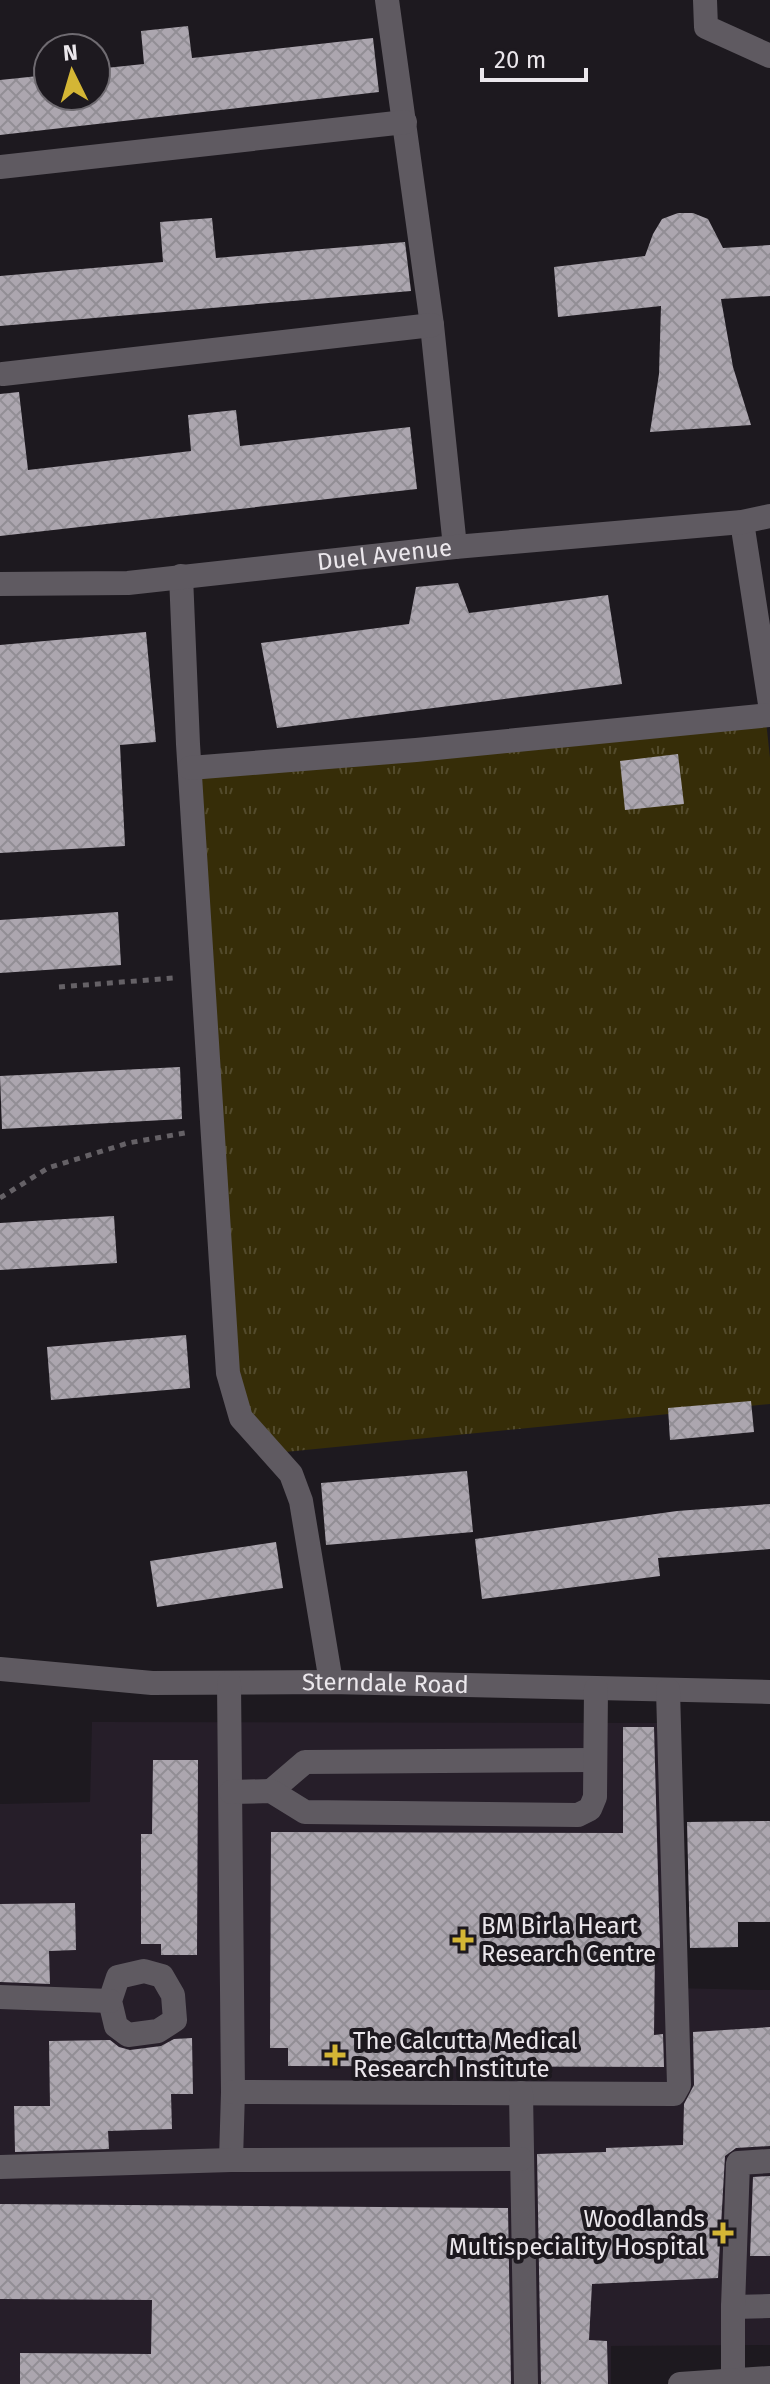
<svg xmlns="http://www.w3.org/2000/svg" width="770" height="2384" font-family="'Fira Sans',sans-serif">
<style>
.built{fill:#261e29}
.grass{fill:url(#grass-tufts)}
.building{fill:url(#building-cross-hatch)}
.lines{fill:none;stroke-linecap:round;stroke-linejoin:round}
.path{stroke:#656166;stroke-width:5;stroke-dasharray:6 6;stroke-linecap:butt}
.minor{stroke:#5f5a61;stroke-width:24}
.poi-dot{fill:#d4b635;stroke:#1d191f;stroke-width:3}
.labels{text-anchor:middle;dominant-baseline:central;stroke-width:8;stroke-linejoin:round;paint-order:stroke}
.street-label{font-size:24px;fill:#ebe7ec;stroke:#1d191f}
.poi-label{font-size:24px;fill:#ebe7ec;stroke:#1d191f;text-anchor:start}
</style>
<defs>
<pattern id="grass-tufts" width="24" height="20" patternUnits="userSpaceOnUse" patternTransform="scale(2)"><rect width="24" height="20" fill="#362d08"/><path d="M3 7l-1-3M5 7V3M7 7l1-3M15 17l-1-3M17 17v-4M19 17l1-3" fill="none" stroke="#534b2c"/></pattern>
<pattern id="building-cross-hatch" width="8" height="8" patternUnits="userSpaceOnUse" patternTransform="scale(2)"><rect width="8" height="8" fill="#aca6af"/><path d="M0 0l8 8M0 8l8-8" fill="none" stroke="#928e95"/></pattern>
</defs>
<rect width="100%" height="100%" fill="#1d191f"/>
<!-- built -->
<polygon class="built" points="92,1722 678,1723 672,1988 770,1990 770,2345 611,2346 611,2384 0,2384 0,1804 90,1802"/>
<!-- grass -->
<polygon class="grass" points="766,721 770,758 770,1404 285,1452 246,1406 236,1372 197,774"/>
<!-- building -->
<g class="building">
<polygon points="188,26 192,58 373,38 379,92 0,135 0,80 48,75 48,96 96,96 96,69 144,64 141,31"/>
<polygon points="678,213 693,213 708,219 723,248 770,245 770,296 721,299 733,367 751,425 650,432 659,374 661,306 558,317 554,267 645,256 653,234 662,219"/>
<polygon points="212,218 216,258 405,242 411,291 0,326 0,276 163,262 160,222"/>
<polygon points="19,392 28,470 191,451 188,415 236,410 240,446 410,427 417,489 0,536 0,394"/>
<polygon points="458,583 469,613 608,595 622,684 277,728 261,643 409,624 416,587"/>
<polygon points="146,632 156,742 120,745 125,846 0,853 0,645"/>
<polygon points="678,754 684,804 625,810 620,761"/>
<polygon points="118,912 121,965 0,973 0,920"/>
<polygon points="180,1067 182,1119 2,1129 0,1076"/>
<polygon points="114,1216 117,1263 0,1270 0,1223"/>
<polygon points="186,1335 190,1388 51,1400 47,1347"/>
<polygon points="751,1401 754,1432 670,1440 668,1408"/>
<polygon points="467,1471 473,1532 326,1545 321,1483"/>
<polygon points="770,1504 770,1549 658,1558 660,1576 482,1599 475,1539 677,1511"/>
<polygon points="276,1542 283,1588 157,1607 150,1561"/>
<polygon points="623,1727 654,1727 660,1948 655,1948 654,2035 663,2034 664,2067 288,2066 288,2048 270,2048 271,1832 623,1833"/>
<polygon points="153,1760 198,1760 197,1955 161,1955 161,1944 141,1944 141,1834 152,1834"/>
<polygon points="770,1821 770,1922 738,1922 738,1947 690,1948 687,1822"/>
<polygon points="75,1903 76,1950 49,1951 50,1984 0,1982 0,1904"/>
<polygon points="770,2027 770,2146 736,2148 725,2156 718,2278 592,2284 589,2340 607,2341 608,2384 541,2384 537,2154 606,2152 606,2148 683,2145 684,2104 694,2085 693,2032"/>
<polygon points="192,2038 193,2094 171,2094 172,2129 108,2131 109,2149 15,2152 14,2106 50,2106 49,2041 110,2040 119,2047 130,2050 161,2046 174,2039"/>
<polygon points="770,2176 770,2256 750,2256 753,2177"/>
<polygon points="0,2204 508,2208 511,2384 20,2384 20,2353 151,2354 152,2300 0,2299"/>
</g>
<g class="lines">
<!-- path -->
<g class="path">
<polyline points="59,987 174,978"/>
<polyline points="0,1198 48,1168 128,1143 185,1133"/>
</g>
<!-- minor -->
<g class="minor">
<polyline points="387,0 432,325 455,547"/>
<polyline points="705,0 706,27 770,56"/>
<polyline points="0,167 405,122"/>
<polyline points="3,374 432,325"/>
<polyline points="742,522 770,704"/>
<polyline points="181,576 188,744 228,1373 241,1418 291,1474 301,1501 331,1682"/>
<path id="s1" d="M0,584L128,583L455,547L742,522L770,516"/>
<polyline points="190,768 416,750 770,715"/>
<path id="s2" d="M0,1669L152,1683L331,1682L770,1692"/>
<polyline points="229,1683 233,2092 231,2160"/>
<polyline points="271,1791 305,1762 594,1760"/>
<polyline points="231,1792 271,1791 305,1812 578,1815 590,1809 595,1797 596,1689"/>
<polygon points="144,1971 162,1976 173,1995 175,2020 158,2031 128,2035 116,2026 110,2001 118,1977"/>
<polyline points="0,1997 110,2001"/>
<polyline points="233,2092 674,2094 679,2085 668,1690"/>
<polyline points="521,2093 526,2384"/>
<polyline points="0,2167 231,2160 521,2159"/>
<polyline points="733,2307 770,2306"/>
<polyline points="733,2379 733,2307 738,2163 770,2161"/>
<polyline points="680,2384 770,2378"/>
</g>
</g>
<!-- markers -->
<g class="poi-dot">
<path d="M459 1928h8v8h8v8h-8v8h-8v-8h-8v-8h8z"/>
<path d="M331 2043h8v8h8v8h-8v8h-8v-8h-8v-8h8z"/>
<path d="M719 2221h8v8h8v8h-8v8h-8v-8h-8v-8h8z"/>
</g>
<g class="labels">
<!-- street labels -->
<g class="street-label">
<text stroke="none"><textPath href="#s1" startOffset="386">Duel Avenue</textPath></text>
<text stroke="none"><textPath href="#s2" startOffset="386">Sterndale Road</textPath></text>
</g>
<!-- poi labels -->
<g class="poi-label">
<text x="481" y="1926">BM Birla Heart<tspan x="481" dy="28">Research Centre</tspan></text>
<text x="353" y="2041">The Calcutta Medical<tspan x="353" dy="28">Research Institute</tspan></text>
<text x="705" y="2219" text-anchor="end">Woodlands<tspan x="705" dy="28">Multispeciality Hospital</tspan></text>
</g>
</g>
<!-- north arrow -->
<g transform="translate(72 72) rotate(355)"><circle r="38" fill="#1d191f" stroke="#6f6b71" stroke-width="2"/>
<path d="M0-6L14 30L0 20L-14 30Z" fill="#d4b635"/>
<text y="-12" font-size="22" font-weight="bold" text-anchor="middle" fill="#ebe7ec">N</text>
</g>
<!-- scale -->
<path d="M482 68v12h104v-12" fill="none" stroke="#ebe7ec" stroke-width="4"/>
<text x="494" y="68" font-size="24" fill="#ebe7ec" stroke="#1d191f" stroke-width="6" paint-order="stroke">20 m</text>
</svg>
